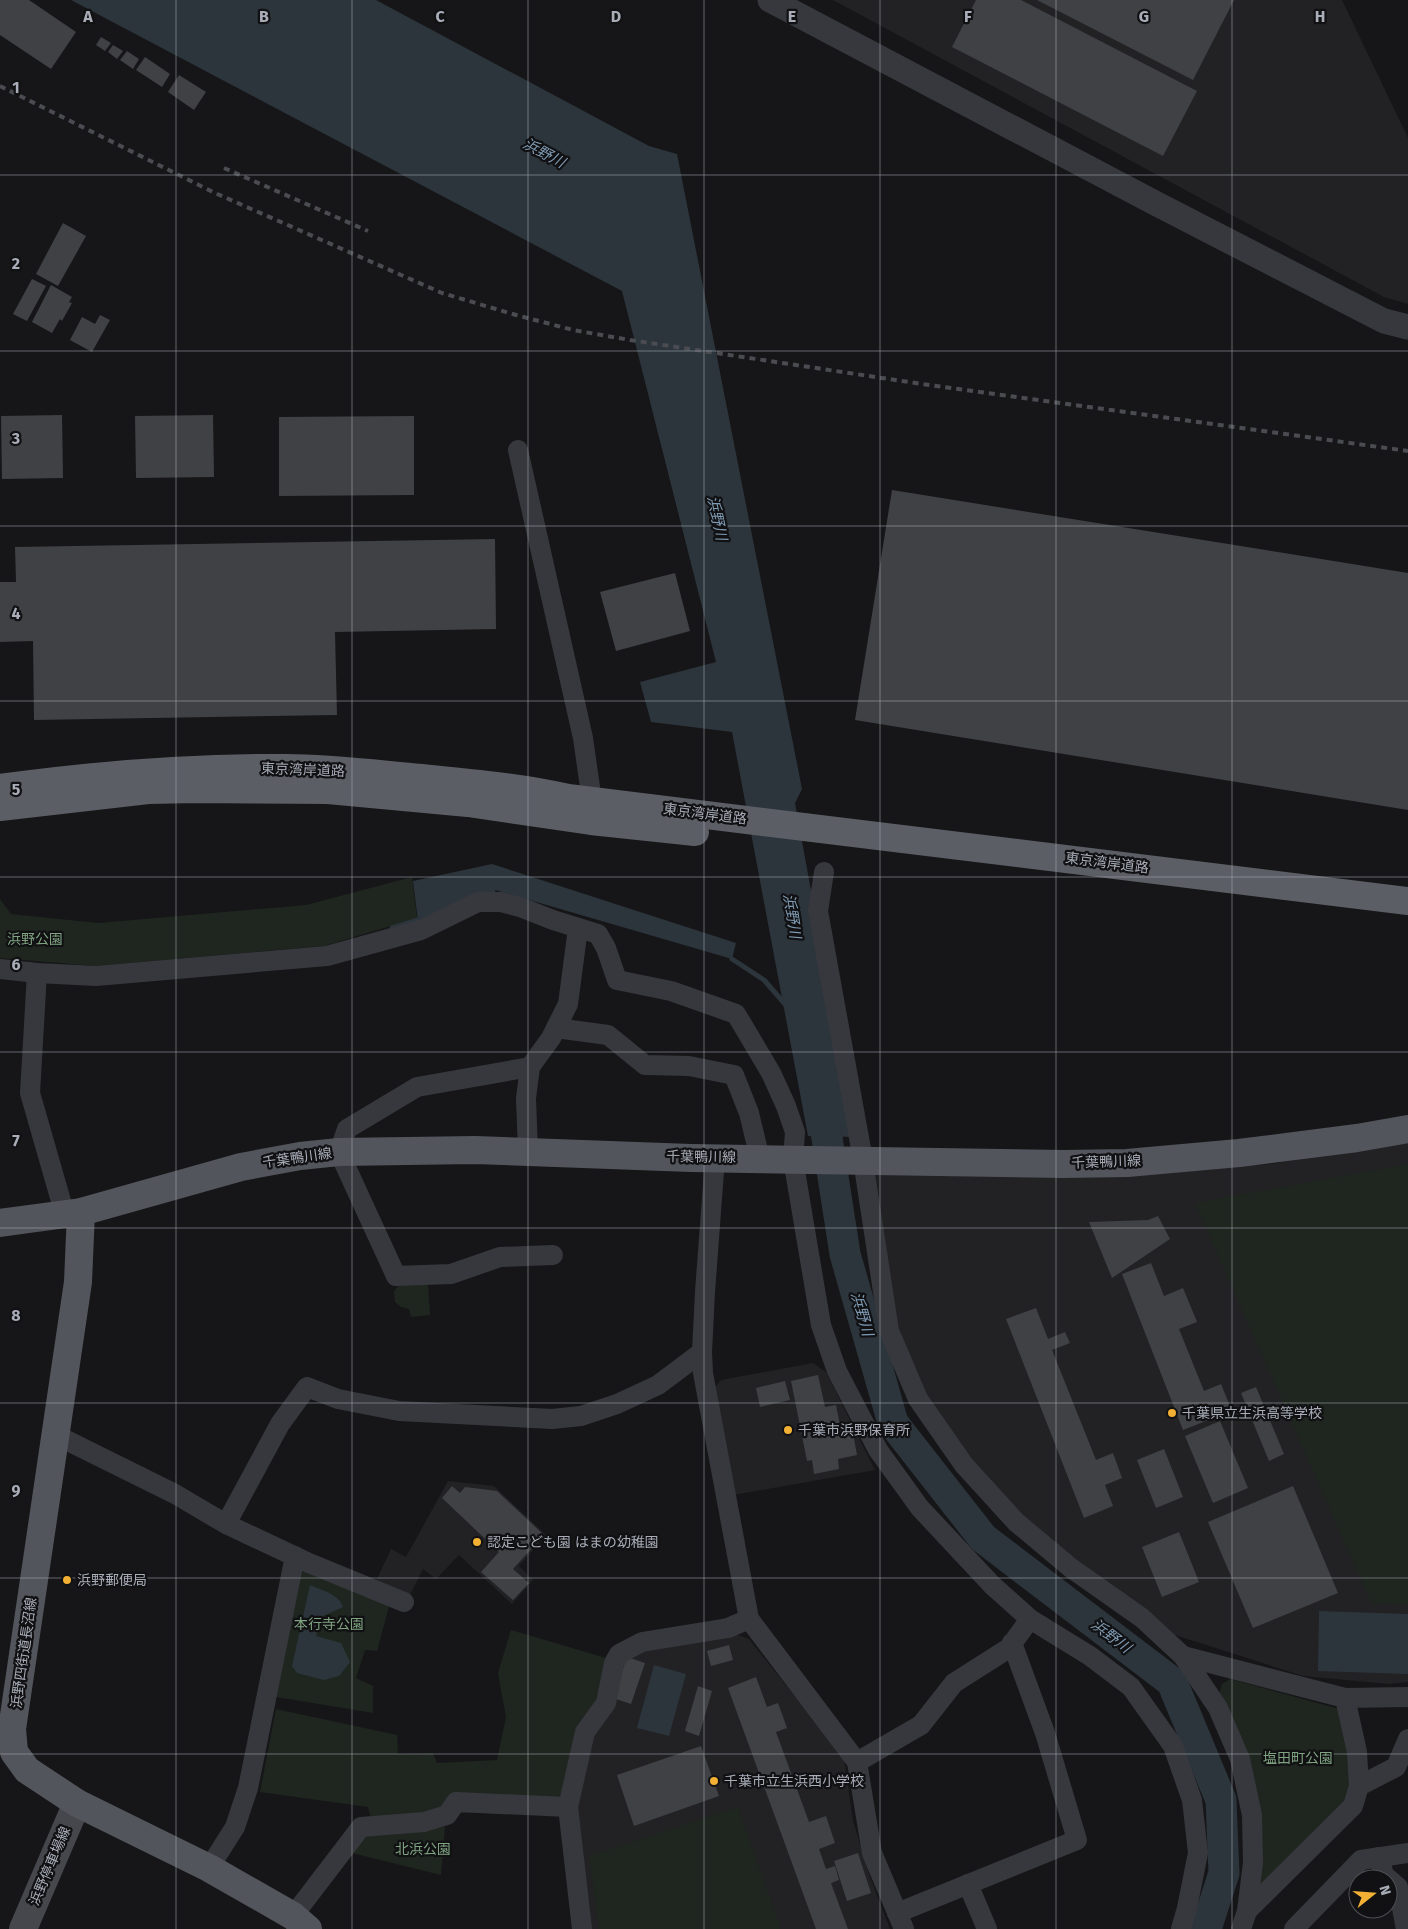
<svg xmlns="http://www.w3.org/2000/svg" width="1408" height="1929" font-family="'Fira Sans','Noto Sans JP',sans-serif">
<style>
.built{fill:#222225}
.green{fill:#1e261f}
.water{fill:#2c353c}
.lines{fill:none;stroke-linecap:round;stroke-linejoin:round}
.stream{stroke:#2c353c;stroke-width:5}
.river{stroke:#2c353c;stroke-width:31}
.building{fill:#404145}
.minor{stroke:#37383d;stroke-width:20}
.tertiary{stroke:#37383d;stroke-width:25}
.secondary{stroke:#45474d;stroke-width:28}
.primary{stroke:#53555c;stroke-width:28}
.trunk{stroke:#5b5e65;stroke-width:28}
.rail{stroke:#4a4c52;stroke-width:4;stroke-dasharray:6 5;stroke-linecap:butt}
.grid{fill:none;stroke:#a8adb8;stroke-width:1;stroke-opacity:0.55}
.poi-dot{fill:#f2b134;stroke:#111113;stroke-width:2}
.labels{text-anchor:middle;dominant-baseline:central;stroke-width:4.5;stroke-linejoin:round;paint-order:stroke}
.street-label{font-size:14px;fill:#a8adb8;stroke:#111113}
.park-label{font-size:14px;fill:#7fa381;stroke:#111113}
.poi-label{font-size:14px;fill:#a8adb8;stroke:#111113;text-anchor:start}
.water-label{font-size:15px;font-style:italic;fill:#7f9bb3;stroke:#111113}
.grid-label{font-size:16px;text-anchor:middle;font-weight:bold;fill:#a8adb8;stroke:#111113;stroke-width:4.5;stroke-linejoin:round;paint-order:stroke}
</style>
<rect width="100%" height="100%" fill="#161618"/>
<!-- built -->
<g class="built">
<polygon points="833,0 1342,0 1408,138 1408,304 1384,297"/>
<polygon points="1408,1141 1408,1682 1389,1684 1303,1676 1175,1635 1039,1535 960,1453 913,1373 891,1303 876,1172 1077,1176 1271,1164"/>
<polygon points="813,1363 826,1372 875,1470 733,1495 713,1389 721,1380"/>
<polygon points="448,1481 494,1486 546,1535 519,1566 533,1580 512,1604 459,1555 436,1579 423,1569 409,1597 376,1581 391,1549 406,1557"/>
<polygon points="732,1633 749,1639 844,1758 853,1821 870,1877 890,1929 588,1929 575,1805 590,1735 623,1654"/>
</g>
<!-- green -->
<g class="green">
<polygon points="412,877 417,918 324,946 95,966 0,958 0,899 11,914 98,923 306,905"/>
<polygon points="1408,1164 1408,1604 1371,1603 1195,1203"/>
<polygon points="428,1282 430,1315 411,1317 409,1309 401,1307 395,1302 394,1291 401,1283"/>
<polygon points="298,1563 390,1603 377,1651 365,1650 356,1678 373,1686 373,1713 270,1696"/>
<polygon points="511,1630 606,1658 601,1698 566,1793 558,1800 447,1809 371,1819 368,1807 260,1792 276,1709 397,1735 398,1754 433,1753 437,1763 497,1760 506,1717 498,1673"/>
<polygon points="1230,1679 1339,1709 1355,1770 1350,1803 1256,1896 1262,1847 1219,1694 1222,1684"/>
<polygon points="738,1807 781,1929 599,1929 589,1856"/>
<polygon points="445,1827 441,1875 352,1853 369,1830"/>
</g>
<!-- water -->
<g class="water">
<polygon points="71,0 376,0 649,146 677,154 802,789 795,803 856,1137 808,1136 732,732 651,722 640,682 716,662 622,291"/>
<polygon points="492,864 736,943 732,959 495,890 496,894 418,921 413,881"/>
<path d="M310,1585C321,1590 339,1594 343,1607L323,1616L316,1636L341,1643L350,1662L339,1676L324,1680L297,1673L292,1666Z"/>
<polygon points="1319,1611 1408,1614 1408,1674 1318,1671"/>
<polygon points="654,1665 686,1674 669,1736 637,1728"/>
</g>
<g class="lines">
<!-- stream -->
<g class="stream">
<polyline points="392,928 418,920"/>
<polyline points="732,959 764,980 785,1004"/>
</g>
<!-- river -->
<polyline class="river" points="820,1093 845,1254 893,1423 983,1538 1172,1682 1221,1800 1224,1873 1206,1929"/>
</g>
<!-- building -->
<g class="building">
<polygon points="0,0 29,0 76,32 51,69 0,35"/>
<polygon points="976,0 1021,0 1197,91 1163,156 952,47"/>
<polygon points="1037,0 1234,0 1193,80"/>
<polygon points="101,37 111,43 105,51 96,45"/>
<polygon points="113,45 123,51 117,59 108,52"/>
<polygon points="127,51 139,59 133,69 120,60"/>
<polygon points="145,57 170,74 162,87 136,70"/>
<polygon points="179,75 206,92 194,110 168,92"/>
<polygon points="63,223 86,236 58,286 36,274"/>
<polygon points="32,279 46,286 27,321 13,314"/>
<polygon points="51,285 72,297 69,302 72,303 62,321 60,319 52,333 32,322"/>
<polygon points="100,315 110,320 92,352 70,340 82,317 95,324"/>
<polygon points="62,415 63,478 2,479 1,416"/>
<polygon points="213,415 214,477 136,478 135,416"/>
<polygon points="414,416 414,495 279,496 279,417"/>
<polygon points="892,490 1408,573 1408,810 855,720"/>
<polygon points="495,539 496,629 335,632 337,715 34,720 33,641 0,642 0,582 16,582 15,547"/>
<polygon points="675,573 690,631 616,651 600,592"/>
<polygon points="1158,1216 1170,1239 1112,1278 1089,1222 1148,1220"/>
<polygon points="1151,1263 1164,1296 1183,1288 1197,1322 1179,1329 1204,1391 1221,1384 1232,1411 1183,1430 1122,1274"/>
<polygon points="1036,1308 1048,1339 1065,1332 1070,1343 1052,1350 1096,1460 1113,1453 1122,1478 1105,1485 1113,1506 1084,1518 1006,1319"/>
<polygon points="818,1375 825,1407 836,1405 841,1430 852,1428 857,1455 838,1459 839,1469 814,1474 812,1460 807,1461 791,1381"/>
<polygon points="785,1381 790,1400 760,1407 756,1388"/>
<polygon points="1256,1387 1284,1454 1269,1461 1241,1393"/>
<polygon points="1220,1421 1248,1488 1213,1503 1185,1436"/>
<polygon points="1164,1449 1183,1497 1156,1508 1137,1460"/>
<polygon points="452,1486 460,1493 465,1487 497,1491 544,1535 513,1569 529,1583 513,1600 481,1572 499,1552 442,1498"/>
<polygon points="1293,1486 1338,1593 1253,1628 1208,1522"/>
<polygon points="1179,1532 1199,1582 1162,1597 1142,1547"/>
<polygon points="729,1645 733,1660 711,1666 707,1651"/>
<polygon points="627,1657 645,1663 631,1704 613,1698"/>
<polygon points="756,1677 767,1707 778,1703 787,1728 776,1732 809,1822 826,1816 835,1843 819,1849 826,1869 835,1866 839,1880 831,1883 848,1929 816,1929 728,1688"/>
<polygon points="698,1686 712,1691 699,1736 685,1731"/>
<polygon points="701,1746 719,1796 634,1826 617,1775"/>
<polygon points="858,1853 871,1893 847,1901 834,1861"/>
</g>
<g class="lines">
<!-- minor -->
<g class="minor">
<polyline points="518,450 583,738 592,801 592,813"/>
<polyline points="824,872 818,911 863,1160 889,1331 918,1399 964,1465 1016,1522 1071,1568 1142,1618 1183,1656 1218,1708 1240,1759 1252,1815 1253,1863 1247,1911 1241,1929"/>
<polyline points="0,969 37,973 96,976 327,956 421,930 478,902 501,902 520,907 553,920 598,934 606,948 617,980 671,991 736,1014 771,1073 786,1106 795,1132 793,1159 821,1325 837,1371 878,1450 920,1508 992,1585 1030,1619 1090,1656 1131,1687 1173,1746 1192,1800 1198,1853 1187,1908 1181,1929"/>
<polyline points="37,973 30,1093 65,1215"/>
<polyline points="556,1028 608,1035 645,1065 689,1066 734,1075 749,1113 760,1159"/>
<polyline points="530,1067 417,1087 347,1129 339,1152 396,1276 451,1274 500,1257 553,1255"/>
<polyline points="528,1151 526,1098 530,1067 551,1038 568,1004 578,928"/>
<polyline points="715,1158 705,1292 702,1352 703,1373 749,1619 857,1762 872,1853 904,1929"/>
<polyline points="56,1435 175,1494 226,1524 309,1563 404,1602"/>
<polyline points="226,1524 280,1424 307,1387 338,1399 399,1411 552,1419 581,1416 617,1404 658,1385 702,1352"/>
<polyline points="1183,1656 1345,1698 1408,1697"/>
<polyline points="857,1762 921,1725 954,1683 1009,1648 1030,1619"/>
<polyline points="1359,1786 1396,1767 1408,1739"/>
<polyline points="1379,1857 1384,1875 1398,1887 1406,1929"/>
<polyline points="209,1868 235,1827 248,1788 295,1556"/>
<polyline points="968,1884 987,1929"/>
<polyline points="1247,1911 1353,1806 1359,1786 1357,1752 1345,1698"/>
<polyline points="897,1913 1077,1840 1045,1733 1012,1643"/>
<polyline points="293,1916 361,1827 424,1822 447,1815 456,1802 568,1807"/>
<polyline points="582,1929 568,1807 585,1732 606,1703 614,1663 619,1654 642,1642 728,1628 749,1619"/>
<polyline points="1294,1929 1361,1860 1408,1853"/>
</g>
<!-- tertiary -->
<polyline class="tertiary" points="770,0 1155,203 1384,321 1408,327"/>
<!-- secondary -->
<polyline class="secondary" points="23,1929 77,1803"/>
<!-- primary -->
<g class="primary">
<polyline points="81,1212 78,1282 12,1729 14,1752 27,1770 77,1803 209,1868 293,1916 308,1929"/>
<polyline points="0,1223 81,1212 241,1167 300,1156 339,1152 475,1150 691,1158 1063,1164 1127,1163 1239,1153 1357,1138 1408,1129"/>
</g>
<!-- trunk -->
<g class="trunk">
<path d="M0,788C95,775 190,767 286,768C331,768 377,774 422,778C470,783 520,787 568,798L1408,901"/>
<polyline points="0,807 148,790 195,789 328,790 468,803 591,821 695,832"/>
</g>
<!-- rail -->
<g class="rail">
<polyline points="0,86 215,193 442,293 516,315 573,330 630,340 922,384 1408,451"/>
<polyline points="224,168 368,231"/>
</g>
</g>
<!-- grid -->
<path class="grid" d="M176,0V1929M352,0V1929M528,0V1929M704,0V1929M880,0V1929M1056,0V1929M1232,0V1929M0,175H1408M0,351H1408M0,526H1408M0,701H1408M0,877H1408M0,1052H1408M0,1228H1408M0,1403H1408M0,1578H1408M0,1754H1408"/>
<!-- markers -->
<g class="poi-dot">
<circle cx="1172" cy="1413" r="5"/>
<circle cx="788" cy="1430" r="5"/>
<circle cx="477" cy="1542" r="5"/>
<circle cx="67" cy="1580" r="5"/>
<circle cx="714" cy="1781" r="5"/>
</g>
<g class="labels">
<!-- street labels -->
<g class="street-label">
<text transform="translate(303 770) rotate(2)">東京湾岸道路</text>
<text transform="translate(705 814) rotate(7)">東京湾岸道路</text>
<text transform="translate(1107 863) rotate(7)">東京湾岸道路</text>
<text transform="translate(701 1157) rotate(1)">千葉鴨川線</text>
<text transform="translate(297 1158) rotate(-8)">千葉鴨川線</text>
<text transform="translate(1106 1162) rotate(-2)">千葉鴨川線</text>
<text transform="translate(24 1653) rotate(-82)">浜野四街道長沼線</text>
<text transform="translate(50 1866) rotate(-67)">浜野停車場線</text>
</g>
<!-- park labels -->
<g class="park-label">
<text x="35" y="939">浜野公園</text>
<text x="329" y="1624">本行寺公園</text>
<text x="1298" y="1758">塩田町公園</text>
<text x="423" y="1849">北浜公園</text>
</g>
<!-- poi labels -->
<g class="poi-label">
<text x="1182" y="1413">千葉県立生浜高等学校</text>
<text x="798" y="1430">千葉市浜野保育所</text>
<text x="487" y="1542">認定こども園 はまの幼稚園</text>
<text x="77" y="1580">浜野郵便局</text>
<text x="724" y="1781">千葉市立生浜西小学校</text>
</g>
<!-- water labels -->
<g class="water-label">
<text transform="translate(544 153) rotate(28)">浜野川</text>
<text transform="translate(717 518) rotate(78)">浜野川</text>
<text transform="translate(792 916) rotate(81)">浜野川</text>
<text transform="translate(862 1314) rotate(74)">浜野川</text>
<text transform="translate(1111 1636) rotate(37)">浜野川</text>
</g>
</g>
<g class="grid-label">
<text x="88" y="22">A</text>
<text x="264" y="22">B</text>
<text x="440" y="22">C</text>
<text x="616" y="22">D</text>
<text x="792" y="22">E</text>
<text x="968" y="22">F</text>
<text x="1144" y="22">G</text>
<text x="1320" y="22">H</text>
<text x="16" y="93">1</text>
<text x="16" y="269">2</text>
<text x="16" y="444">3</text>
<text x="16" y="619">4</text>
<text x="16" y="795">5</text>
<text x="16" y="970">6</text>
<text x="16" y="1146">7</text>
<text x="16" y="1321">8</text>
<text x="16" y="1496">9</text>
</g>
<!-- north arrow -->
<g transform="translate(1373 1894) rotate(73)"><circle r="24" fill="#111113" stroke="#4d4f55"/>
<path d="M0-4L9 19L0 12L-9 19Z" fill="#f2b134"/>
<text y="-8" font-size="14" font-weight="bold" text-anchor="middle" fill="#a8adb8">N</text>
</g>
</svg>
